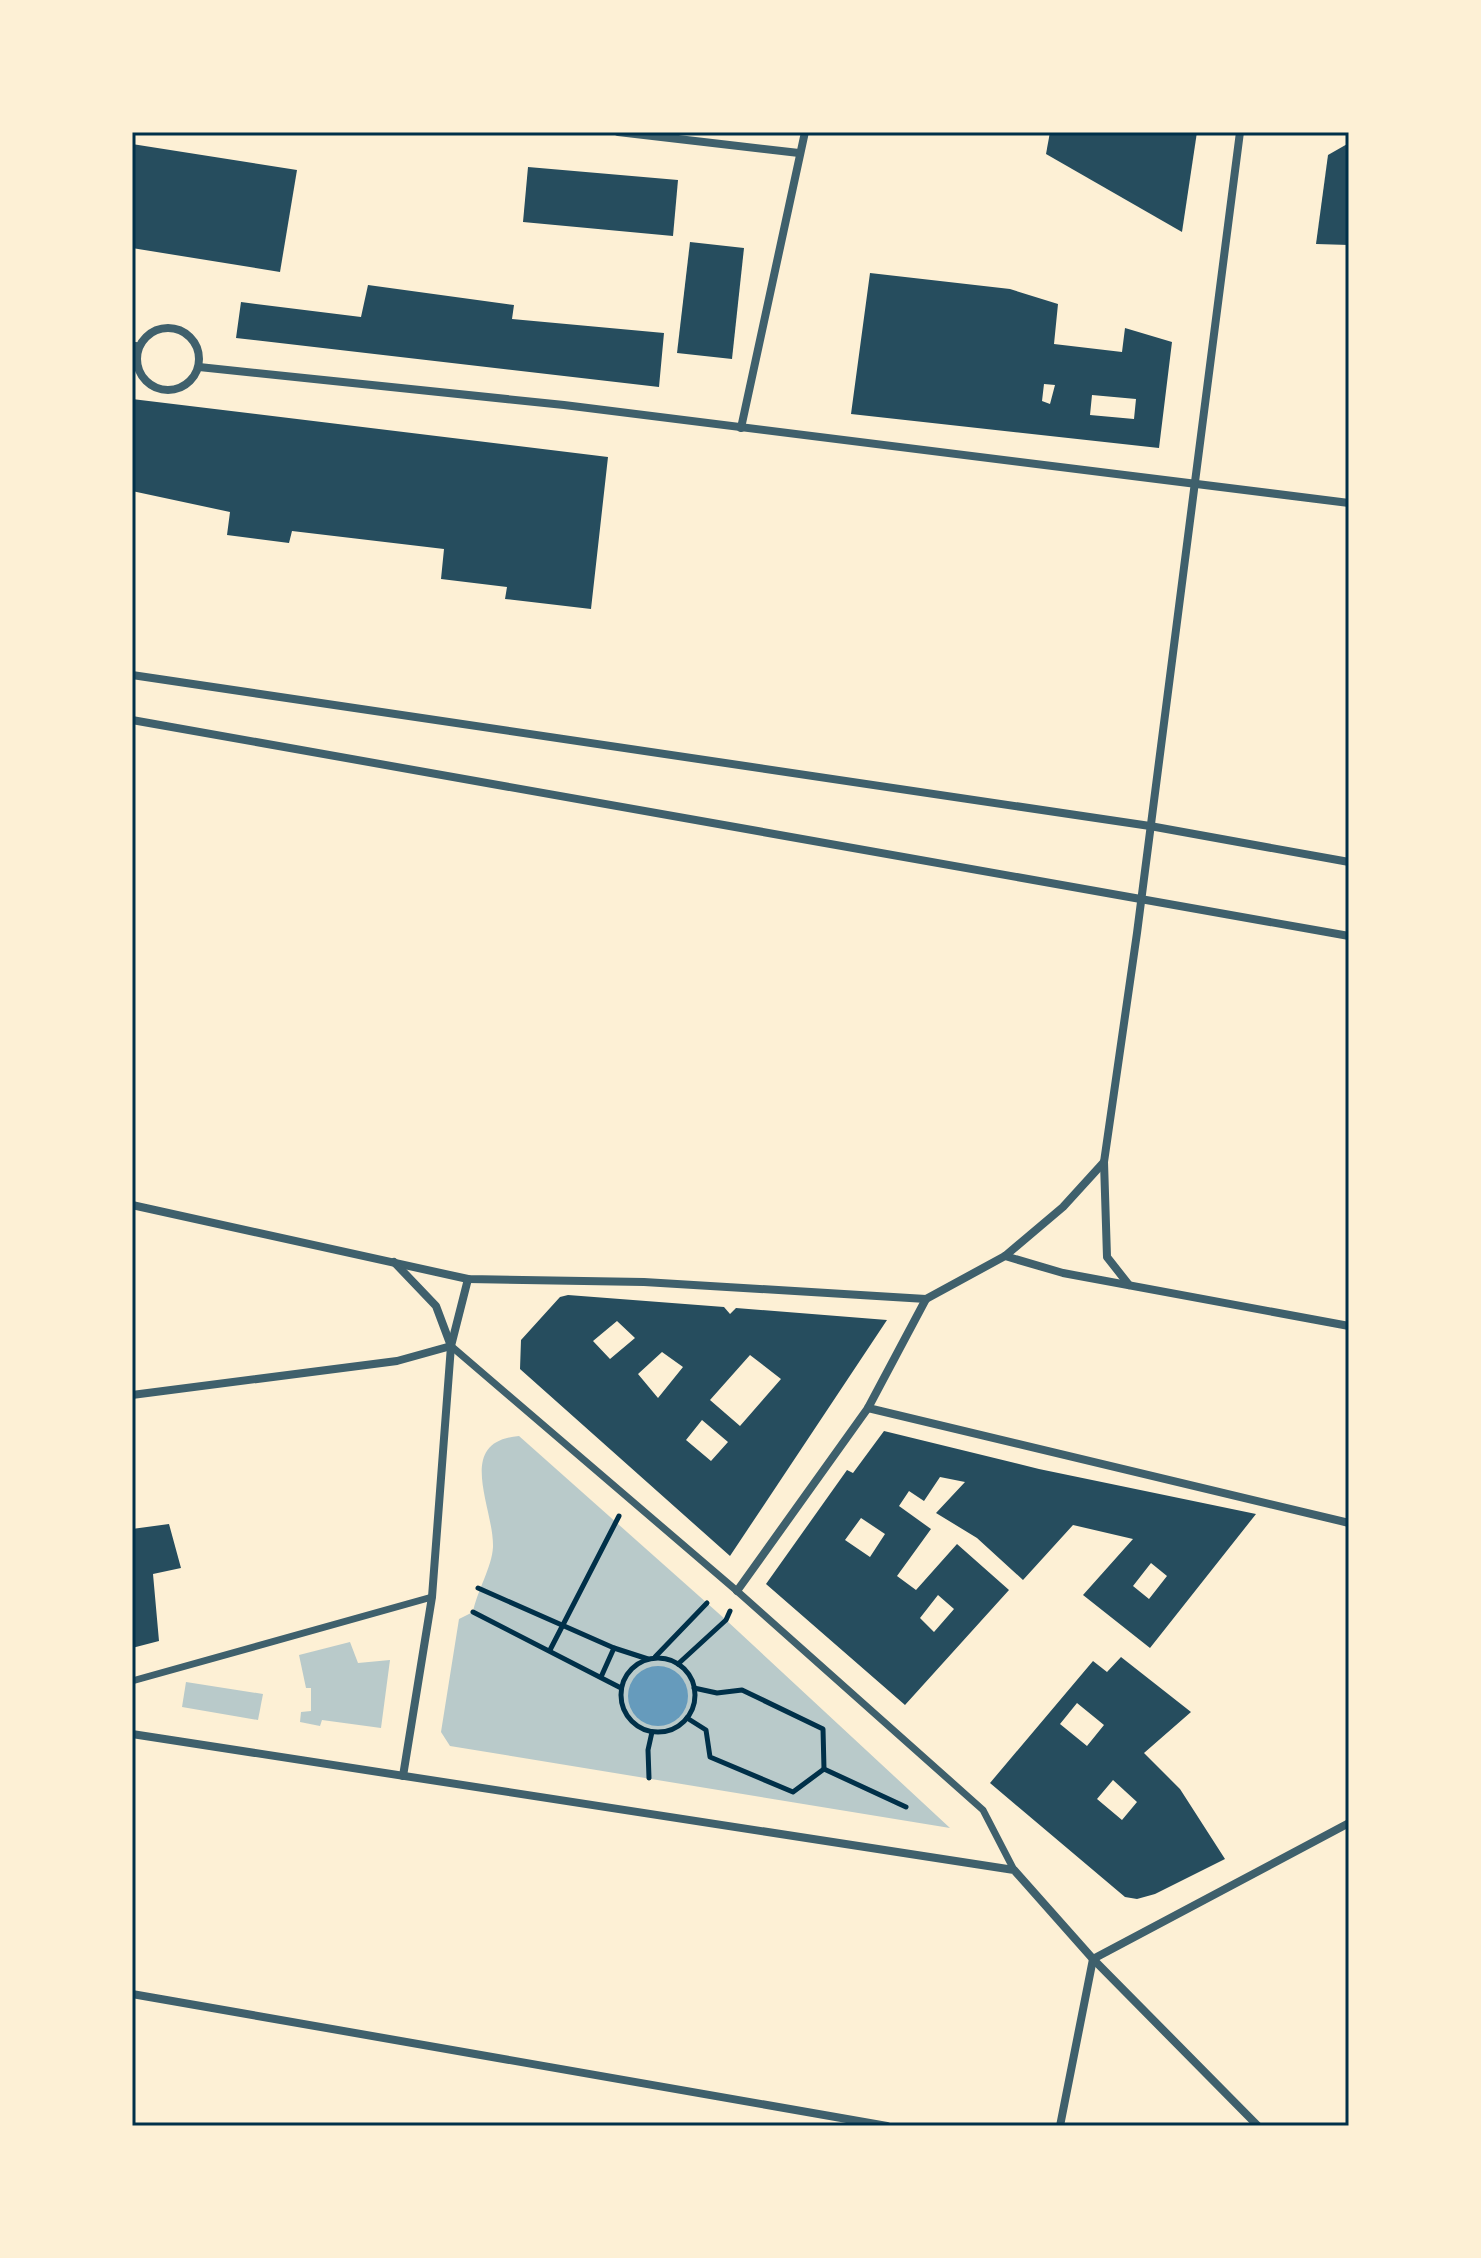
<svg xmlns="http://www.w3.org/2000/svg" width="1481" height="2258" font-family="'Work Sans',sans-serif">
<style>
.green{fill:#b9caca}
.water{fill:#669bbc}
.building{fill:#264d5e;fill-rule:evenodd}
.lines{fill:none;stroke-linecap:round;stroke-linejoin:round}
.path{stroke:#003049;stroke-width:5}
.pedestrian{stroke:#3f606c;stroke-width:7}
.minor{stroke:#3f606c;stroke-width:8}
.neatline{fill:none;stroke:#003049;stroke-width:3}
</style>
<rect width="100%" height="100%" fill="#fdf0d5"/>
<!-- green -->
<g class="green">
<path d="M519,1436L726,1620L950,1828L450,1746L441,1732L459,1619L473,1612C477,1591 492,1567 493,1547C494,1507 454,1441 519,1436Z"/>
<polygon points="350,1642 358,1663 390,1660 381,1728 322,1720 320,1726 300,1722 301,1712 311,1711 311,1688 306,1688 299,1655"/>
<polygon points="186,1682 263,1694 258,1720 182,1707"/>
</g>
<!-- water -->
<circle class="water" cx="658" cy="1696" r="30"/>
<!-- building -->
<g class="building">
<polygon points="1050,132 1197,132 1182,232 1046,154"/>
<polygon points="1349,143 1349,245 1316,244 1328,155"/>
<polygon points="132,144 297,170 280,272 132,248"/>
<polygon points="528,167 678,180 673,236 523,222"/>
<polygon points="690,242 744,248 732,359 677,353"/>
<path d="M870,273L1010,289L1058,304L1054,344L1122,352L1125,328L1172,342L1159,448L851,414ZM1044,384L1055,385L1050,404L1042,401ZM1092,395L1136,399L1134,419L1090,415Z"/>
<polygon points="368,285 514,305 512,319 664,333 659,387 236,338 241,302 361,317"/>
<polygon points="132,399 608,457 591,609 505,599 507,587 441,579 444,549 292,531 289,543 227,535 230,512 132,491"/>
<path d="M568,1295L724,1307L730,1314L736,1308L887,1320L730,1556L520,1369L521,1340L560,1297ZM617,1321L635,1338L610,1359L593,1341ZM662,1352L683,1367L658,1398L638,1374ZM750,1355L781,1379L740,1426L710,1400ZM702,1420L728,1442L711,1461L686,1440Z"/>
<path d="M884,1431L1039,1469L1256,1514L1150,1648L1083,1595L1133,1539L1073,1525L1023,1580L977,1538L936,1513L965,1482L940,1477L924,1501L909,1491L899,1506L931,1529L897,1576L916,1590L957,1544L1009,1590L905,1705L766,1584L847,1470L853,1473ZM861,1518L885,1534L870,1557L845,1540ZM1151,1563L1167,1576L1149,1599L1133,1586ZM938,1595L954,1609L934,1632L920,1618Z"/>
<polygon points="169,1524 181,1568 153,1574 159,1641 132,1648 132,1529"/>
<path d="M1121,1657L1191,1712L1144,1753L1180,1789L1225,1859L1155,1894L1137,1899L1125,1897L990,1783L1093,1661L1107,1672ZM1077,1703L1104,1725L1087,1746L1060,1724ZM1113,1780L1137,1802L1122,1820L1097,1799Z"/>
</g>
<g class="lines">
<!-- path -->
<g class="path">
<polyline points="478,1588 614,1648 648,1659"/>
<polyline points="473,1612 621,1688"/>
<polyline points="550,1650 619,1516"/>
<polyline points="655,1657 707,1603"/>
<circle cx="658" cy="1695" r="37"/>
<polyline points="678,1664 726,1620 730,1611"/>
<polyline points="601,1677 614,1648"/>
<polyline points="694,1688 717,1693 742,1690 823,1729 824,1769 906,1807"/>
<polyline points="687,1718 706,1730 710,1757 793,1792 824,1769"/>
<polyline points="649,1778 648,1750 652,1732"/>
</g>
<!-- pedestrian -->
<g class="pedestrian">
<polyline points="132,345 139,346"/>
<polyline points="451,1346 737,1591 983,1810 1014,1870"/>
<polyline points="132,1681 432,1597"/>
</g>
<!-- minor -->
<g class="minor">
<polyline points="618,132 799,153"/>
<circle cx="168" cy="359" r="31"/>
<polyline points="199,367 564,405 1349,503"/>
<polyline points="741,428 805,132"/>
<polyline points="132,675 1150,826 1349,862"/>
<polyline points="132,720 1349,936"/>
<polyline points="1104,1162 1107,1257 1129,1285"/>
<polyline points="132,1205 468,1279 644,1282 926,1299"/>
<polyline points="1005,1256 1063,1273 1349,1326"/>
<polyline points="132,1395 397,1361 451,1346 436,1306 394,1262"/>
<polyline points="868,1408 1349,1523"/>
<polyline points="737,1591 868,1408 926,1299 1005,1256 1063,1207 1104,1162 1137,933 1240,132"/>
<polyline points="132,1734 1014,1870 1093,1959 1258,2126"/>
<polyline points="403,1776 432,1597 451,1346 468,1279"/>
<polyline points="132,1994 887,2126"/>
<polyline points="1060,2126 1093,1959 1349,1823"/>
</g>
</g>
<!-- border -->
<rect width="1481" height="2258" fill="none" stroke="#fdf0d5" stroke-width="268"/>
<rect x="134" y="134" width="1213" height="1990" class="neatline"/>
</svg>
